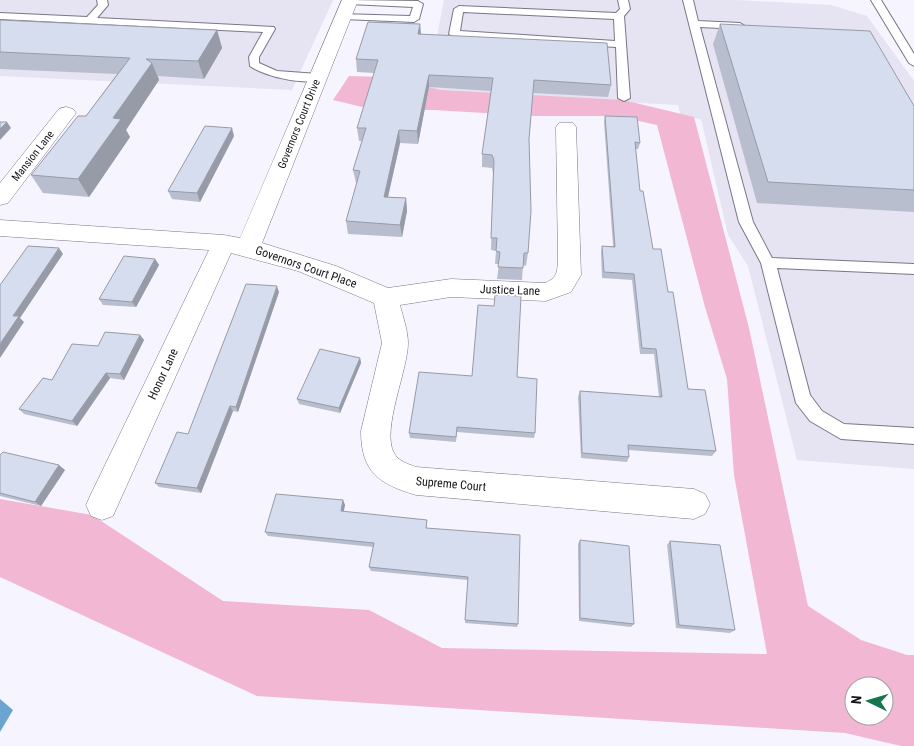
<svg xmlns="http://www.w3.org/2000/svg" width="914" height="746" font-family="'Roboto Condensed',sans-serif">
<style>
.built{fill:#e6e3f3}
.green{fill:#f2b7d2;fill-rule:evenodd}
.water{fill:#6ba4ce}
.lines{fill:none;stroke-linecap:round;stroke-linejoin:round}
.service-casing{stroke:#7a7686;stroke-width:2}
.minor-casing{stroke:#7a7686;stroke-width:1}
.service{fill:#fff;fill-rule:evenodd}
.minor{fill:#fff;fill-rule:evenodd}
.wall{fill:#b8bece}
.shaded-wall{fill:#969ba7}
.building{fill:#d6ddef;stroke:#969ba7}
.labels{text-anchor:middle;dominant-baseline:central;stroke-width:4;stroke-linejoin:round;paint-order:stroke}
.far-street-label{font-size:11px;fill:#16141a;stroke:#fff}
.street-label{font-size:12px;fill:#16141a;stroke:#fff}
</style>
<rect width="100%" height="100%" fill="#f6f4ff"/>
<!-- built -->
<g class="built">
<polygon points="0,0 333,0 292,90 0,76"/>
<polygon points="444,0 736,0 831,5 867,16 914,81 914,469 797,460 748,266 728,235 701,119 681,117 678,105 426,92"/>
</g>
<!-- green -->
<path class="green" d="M349,76L386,77L441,90L623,100L694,117L749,328L808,606L861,640L907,655H914V746H901L845,733L257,696L0,577V499L92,515L223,601L369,610L442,648L767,654L734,475L727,379L705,307L657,125L616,116H534L434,110H375L333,100ZM854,686H884V716H854Z"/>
<!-- water -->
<polygon class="water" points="0,699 13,710 0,732"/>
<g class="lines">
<defs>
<g id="service">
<path d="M97,0H107L108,5L97,18L274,27L275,29L259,57V63L277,71L318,74L323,77C311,88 263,76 250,66L249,57L263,32L0,19V13L87,17L98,5Z"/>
<polygon points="345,0 418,1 423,4 419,19 414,22 343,19 340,18 340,14 410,16 413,7 349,4"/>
<path d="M618,0H628L630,9L624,16L630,98L624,101L618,98L616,47L454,37L449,34L454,9L459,6L616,13L620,9ZM463,12L614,19L615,41L460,31Z"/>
<polygon points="683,0 693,0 698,21 740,23 745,26 740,29 700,27 753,222 772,258 914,264 914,274 777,268 810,395 822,411 844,424 914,428 914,444 841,439 810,421 796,403 761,263 739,222"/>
<polygon points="871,0 881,0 914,54 914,66 909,63"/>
</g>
<g id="minor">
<path d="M342,0H358L262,243L336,266L388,288L451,279L545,283C557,278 557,273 558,261L556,127L559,123H573L576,127L581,275L571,292L546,301L451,297L400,305C403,317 408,331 408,343C408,370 381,430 394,453C398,461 408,464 416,467L694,489L705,494L710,504L705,514L694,519L416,495C379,484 361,472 361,431L382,343L374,303L298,271L231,253L113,516L102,520L91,516L86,505L91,494L209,250L0,236V220L224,235L240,238Z"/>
<polygon points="66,107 73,109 76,113 8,203 0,205 0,183 59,109"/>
</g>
</defs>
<!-- service casing -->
<use href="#service" class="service-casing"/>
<!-- minor casing -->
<use href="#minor" class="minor-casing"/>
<!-- service -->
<use href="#service" class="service"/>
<!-- minor -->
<use href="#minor" class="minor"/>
</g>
<!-- wall -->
<g class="wall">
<polygon points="0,20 217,30 222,48 204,79 158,76 159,80 126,130 130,137 89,197 43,193 31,175 86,116 117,74 0,69"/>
<polygon points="420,24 421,34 611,85 608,97 533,93 529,139 528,253 526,266 523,265 522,280 497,279 499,264 495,264 496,251 491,250 493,173 492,168 482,167 482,154 491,91 429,87 418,144 400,143 388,197 406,198 407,211 402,237 348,234 346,221 357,183 356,183 353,170 362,141 359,141 357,128 374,73 357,72 356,59"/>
<polygon points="720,24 914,106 914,212 757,203 713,44"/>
<polygon points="605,116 640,143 638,149 635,149 640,191 653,249 668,292 688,389 716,451 712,456 628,450 629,457 627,462 581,458 578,397 580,391 659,397 654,354 640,354 632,280 602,278 601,252 602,246 613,246 604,122"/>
<polygon points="234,136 200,202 172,199 168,191"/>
<polygon points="155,259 159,265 136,307 103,305 99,299"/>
<polygon points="279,292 238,412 233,411 201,493 159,487 155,483 188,434"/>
<polygon points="140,335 144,340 124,380 110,378 77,426 24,414 19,409 52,380 98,346"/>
<polygon points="360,358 361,363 340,413 299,404 297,399"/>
<polygon points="472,376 517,377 535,433 534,438 457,432 456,442 410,438 409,433"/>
<polygon points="0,455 65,470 41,506 0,496"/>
<polygon points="343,500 345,505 343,512 427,520 427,528 518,624 517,627 465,623 468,580 371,571 369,567 373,547 268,536 265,532"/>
<polygon points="580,540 634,624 631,627 579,621 578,544"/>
<polygon points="670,541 735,630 730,633 676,628 667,545"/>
</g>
<!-- shaded-wall -->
<g class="shaded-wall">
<polygon points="420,24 421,37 418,34"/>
<polygon points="217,30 222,48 204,79 198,61"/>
<polygon points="152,63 159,80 126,130 130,137 89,197 78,179 113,118"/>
<polygon points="429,75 429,87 418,144 417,131"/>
<polygon points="7,122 11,128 0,140 0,129"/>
<polygon points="232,128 234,136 200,202 197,193"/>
<polygon points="399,130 400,143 385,210 384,197"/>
<polygon points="406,198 407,211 402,237 400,225"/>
<polygon points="59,248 63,254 20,318 24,322 0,358 0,344 13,316"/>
<polygon points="155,259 159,265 136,307 132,302"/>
<polygon points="277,286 279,292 238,412 236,407"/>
<polygon points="140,335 144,340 124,380 120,374"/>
<polygon points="360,358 361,363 340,413 339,408"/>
<polygon points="106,373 110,378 77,426 72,421"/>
<polygon points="230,406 233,411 201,493 197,488"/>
<polygon points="59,465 65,470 41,506 35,502"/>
<polygon points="343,500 345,505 343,516 341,511"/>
</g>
<!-- building -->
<g class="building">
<polygon points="0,20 217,30 198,61 146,59 152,63 113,118 121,119 78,179 31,175 78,116 86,116 130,58 0,52"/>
<polygon points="368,22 420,24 418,34 607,43 611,85 534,80 529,139 531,211 528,253 524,253 523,268 498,267 500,252 496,251 497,238 491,238 494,160 492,155 482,154 493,78 429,75 417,131 399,130 384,197 406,198 400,225 346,221 360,171 353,170 366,128 357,128 378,60 356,59"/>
<polygon points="720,24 870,31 914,106 914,190 768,182"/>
<polygon points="605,116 637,117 640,143 635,142 640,191 643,191 653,249 661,249 668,292 673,292 688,389 705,390 716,451 628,445 629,457 582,453 580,391 662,397 656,349 642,348 634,274 604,272 602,246 615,247"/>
<polygon points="0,122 7,122 0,129"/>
<polygon points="205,126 232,128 197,193 168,191"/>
<polygon points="28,246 59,248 13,316 19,316 0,344 0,285"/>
<polygon points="124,256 155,259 132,302 99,299"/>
<polygon points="246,284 277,286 236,407 230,406 197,488 155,483 177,432 188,434"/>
<polygon points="495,295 521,296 517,377 537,379 535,433 457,427 456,437 409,433 419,372 472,376 478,305 494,306"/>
<polygon points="105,332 140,335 120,374 106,373 72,421 19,409 43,378 52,380 72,344 98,346"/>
<polygon points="320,349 360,358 339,408 297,399"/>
<polygon points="3,452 59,465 35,502 0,493 0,455"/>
<polygon points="276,494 343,500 341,511 427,520 426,528 520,535 518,624 465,620 468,577 369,567 374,543 265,532"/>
<polygon points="580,540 629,546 634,624 580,618"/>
<polygon points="670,541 720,545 735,630 679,625"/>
</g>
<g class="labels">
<!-- far-street labels -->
<g class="far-street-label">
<text transform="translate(299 124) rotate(-68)">Governors Court Drive</text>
<text transform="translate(33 156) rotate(-52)">Mansion Lane</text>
</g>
<!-- street labels -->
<g class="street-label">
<text transform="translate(306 267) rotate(19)">Governors Court Place</text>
<text transform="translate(510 290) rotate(2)">Justice Lane</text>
<text transform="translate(163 374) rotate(-65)">Honor Lane</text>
<text transform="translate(451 484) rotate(5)">Supreme Court</text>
</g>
</g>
<!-- north arrow -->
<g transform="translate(869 701) rotate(275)"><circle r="24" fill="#ffffff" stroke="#a2a1a3"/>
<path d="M0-4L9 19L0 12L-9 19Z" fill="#15774e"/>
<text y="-8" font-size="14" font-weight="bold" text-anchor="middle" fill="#16141a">N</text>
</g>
</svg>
